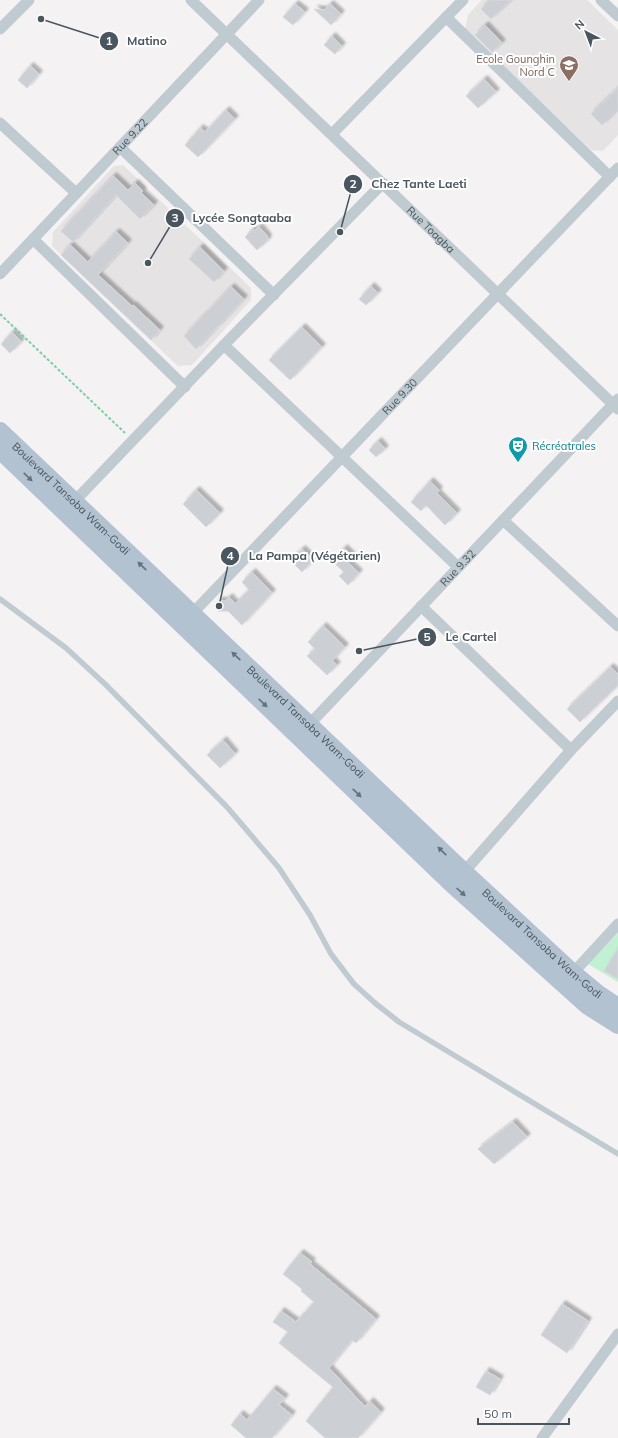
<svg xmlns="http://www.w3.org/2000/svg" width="618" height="1438" font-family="Mulish,sans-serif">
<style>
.education{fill:#e5e3e4}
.green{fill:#c1f1d3}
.building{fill:#cccfd4;stroke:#d6d8dd;filter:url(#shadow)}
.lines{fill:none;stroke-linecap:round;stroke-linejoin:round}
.path{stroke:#78d0a3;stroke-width:2;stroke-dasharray:3 2;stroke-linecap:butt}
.lane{stroke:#c0cad1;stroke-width:5.5}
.street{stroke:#c0cad1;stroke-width:11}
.primary{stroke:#b2c2d1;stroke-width:18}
.oneway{fill:#63717c}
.labels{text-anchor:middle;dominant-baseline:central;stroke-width:4;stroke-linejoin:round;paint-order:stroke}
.education-label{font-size:11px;fill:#785e54;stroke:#fff;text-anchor:end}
.street-label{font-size:11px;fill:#495660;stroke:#fff}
.culture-label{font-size:11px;fill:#0d838f;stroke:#fff;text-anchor:start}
.leader{fill:none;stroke:#495660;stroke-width:1.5}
.callout-dot{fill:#495660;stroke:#fff;stroke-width:1.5}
.mark-label{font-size:12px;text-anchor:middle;font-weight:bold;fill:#fff}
.callout-label{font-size:12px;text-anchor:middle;font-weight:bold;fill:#495660;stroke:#fff;stroke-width:4;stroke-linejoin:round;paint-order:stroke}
</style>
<defs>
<filter id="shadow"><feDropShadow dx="3.5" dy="-3.5" stdDeviation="1" flood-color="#0004"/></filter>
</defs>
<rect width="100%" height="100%" fill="#f4f2f2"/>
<!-- education -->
<g class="education">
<polygon points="482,0 587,0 618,30 618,135 603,151 591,150 465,30 468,15"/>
<polygon points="123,165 251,288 251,300 192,365 178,366 52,246 53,232 114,166"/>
</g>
<!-- green -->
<polygon class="green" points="618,933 618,982 588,964"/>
<!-- building -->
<g class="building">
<polygon points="490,0 511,0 491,19 481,9"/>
<polygon points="295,4 305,12 293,25 283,17"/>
<polygon points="330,4 341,14 331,25 314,9 324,10"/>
<polygon points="485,25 502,43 492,52 475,35"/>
<polygon points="332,36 342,46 335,54 324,45"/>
<polygon points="30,66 39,74 27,88 18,80"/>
<polygon points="484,79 496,92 478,108 466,96"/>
<polygon points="618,88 618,109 602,125 591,114"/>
<polygon points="226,110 235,119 198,157 185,145 200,128 205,132"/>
<polygon points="113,176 128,190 135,183 143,191 141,193 154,205 140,219 116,195 73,242 61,231"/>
<polygon points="259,227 267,236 268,240 257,250 245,237 253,229 254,231"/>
<polygon points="116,232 128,243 98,275 132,306 133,305 160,330 151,340 61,255 70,245 88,262"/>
<polygon points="200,247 224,271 214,282 189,259"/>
<polygon points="371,286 378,293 366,305 359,299"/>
<polygon points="231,287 244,299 196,349 184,336"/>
<polygon points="302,327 322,347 290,380 269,360"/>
<polygon points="12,332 21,342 10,353 1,344"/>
<polygon points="378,441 385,449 376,457 369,450"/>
<polygon points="430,481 439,490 437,493 457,513 445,525 426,505 421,511 411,502"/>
<polygon points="196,490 220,513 206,527 183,504"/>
<polygon points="344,548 352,556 347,562 359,573 348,585 339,576 344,572 332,561"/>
<polygon points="302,549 313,560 302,572 290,560"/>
<polygon points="252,572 272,593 242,625 228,611 218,611 218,601 225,601 229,597 235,604 249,590 242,582"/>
<polygon points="323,626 345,647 332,661 337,665 327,675 307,656 315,649 308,642"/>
<polygon points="610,667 618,674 618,685 580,722 567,709"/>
<polygon points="223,740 235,754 220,768 207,755"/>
<polygon points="618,948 618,979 604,971"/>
<polygon points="513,1122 527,1137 494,1164 478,1149"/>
<polygon points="300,1253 312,1262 310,1264 376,1319 356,1343 352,1340 329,1368 365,1407 370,1401 381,1412 358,1438 325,1438 306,1421 333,1387 279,1343 288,1332 273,1322 281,1311 296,1322 314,1302 301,1291 302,1289 283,1274"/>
<polygon points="562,1304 588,1321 567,1353 541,1335"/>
<polygon points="486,1371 500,1379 490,1395 476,1387"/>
<polygon points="273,1389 285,1398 279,1405 292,1415 272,1438 246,1438 231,1425 240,1414 247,1420"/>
</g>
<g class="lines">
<!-- path -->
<polyline class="path" points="0,314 125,433"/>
<!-- lane -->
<polyline class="lane" points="0,599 66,648 105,684 227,807 279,868 310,915 331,954 354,984 375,1003 399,1022 618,1154"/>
<!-- street -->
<g class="street">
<path id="s1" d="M191,0L618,409"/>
<polyline points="601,0 618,16"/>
<polyline points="446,17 610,177"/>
<polyline points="0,29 29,0"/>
<polyline points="0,123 76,193"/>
<polyline points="332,134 463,0"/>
<polyline points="120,147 274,295"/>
<polyline points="33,239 185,387"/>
<path id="s2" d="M0,274L259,0"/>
<polyline points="224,345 458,567"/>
<polyline points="70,506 224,345 383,183"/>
<polyline points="503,520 618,626"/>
<polyline points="421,606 571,750"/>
<path id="s3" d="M189,617L618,168"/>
<path id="s4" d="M305,729L618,399"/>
<polyline points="464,872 571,750 618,701"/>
<polyline points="573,973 618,924"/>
<polyline points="542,1438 618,1334"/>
</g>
<!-- primary -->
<g class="primary">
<path id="s5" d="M0,431L464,872L573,973L597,993L618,1007"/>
<polyline points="0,450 452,884 588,1006 618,1025"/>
</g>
</g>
<!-- one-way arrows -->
<defs><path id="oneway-solid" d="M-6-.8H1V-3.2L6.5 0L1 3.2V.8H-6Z"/></defs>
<g class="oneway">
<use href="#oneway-solid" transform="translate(28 477) rotate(44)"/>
<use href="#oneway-solid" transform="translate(142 566) rotate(-136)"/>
<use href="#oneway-solid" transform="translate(236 656) rotate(-137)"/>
<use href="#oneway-solid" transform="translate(263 703) rotate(44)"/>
<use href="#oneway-solid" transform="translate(357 793) rotate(44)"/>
<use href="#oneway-solid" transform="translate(442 851) rotate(-136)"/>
<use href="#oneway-solid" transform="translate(461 892) rotate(42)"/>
</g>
<!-- icons -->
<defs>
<symbol id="school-pin" viewBox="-11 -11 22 30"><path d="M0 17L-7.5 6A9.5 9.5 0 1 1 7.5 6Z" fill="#8d6e63" stroke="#fff"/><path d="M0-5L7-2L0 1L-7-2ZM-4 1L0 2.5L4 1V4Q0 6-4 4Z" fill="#fff"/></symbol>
<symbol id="theatre-pin" viewBox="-11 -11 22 30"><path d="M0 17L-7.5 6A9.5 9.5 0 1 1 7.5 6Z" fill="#0f9aa8" stroke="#fff"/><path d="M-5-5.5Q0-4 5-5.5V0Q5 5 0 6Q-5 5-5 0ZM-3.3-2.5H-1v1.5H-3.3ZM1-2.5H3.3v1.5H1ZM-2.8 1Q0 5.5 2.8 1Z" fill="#fff"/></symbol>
</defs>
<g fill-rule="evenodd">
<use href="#school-pin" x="558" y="54" width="22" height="30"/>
<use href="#theatre-pin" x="507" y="435" width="22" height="30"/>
</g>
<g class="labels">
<!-- education labels -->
<g class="education-label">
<text x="555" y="59">Ecole Gounghin<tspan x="555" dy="13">Nord C</tspan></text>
</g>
<!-- street labels -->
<g class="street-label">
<text stroke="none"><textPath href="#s2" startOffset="189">Rue 9.22</textPath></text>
<text stroke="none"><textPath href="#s1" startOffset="332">Rue Toagba</textPath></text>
<text stroke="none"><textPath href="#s3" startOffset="305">Rue 9.30</textPath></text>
<text stroke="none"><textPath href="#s5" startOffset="98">Boulevard Tansoba Wam-Godi</textPath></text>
<text stroke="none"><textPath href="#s4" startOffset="222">Rue 9.32</textPath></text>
<text stroke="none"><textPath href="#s5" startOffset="422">Boulevard Tansoba Wam-Godi</textPath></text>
<text stroke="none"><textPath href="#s5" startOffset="746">Boulevard Tansoba Wam-Godi</textPath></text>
</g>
<!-- culture labels -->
<g class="culture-label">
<text x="532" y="446">Récréatrales</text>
</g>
</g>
<!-- callouts -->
<path class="leader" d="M41 19L109 41M340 232L353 184M148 263L175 218M219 606L230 556M359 651L427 637"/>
<g class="callout-dot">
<circle cx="41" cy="19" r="4"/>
<circle cx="340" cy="232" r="4"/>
<circle cx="148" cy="263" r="4"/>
<circle cx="219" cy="606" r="4"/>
<circle cx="359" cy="651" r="4"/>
<circle cx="109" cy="41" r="10"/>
<circle cx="353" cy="184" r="10"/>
<circle cx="175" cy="218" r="10"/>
<circle cx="230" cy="556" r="10"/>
<circle cx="427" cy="637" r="10"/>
</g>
<g class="mark-label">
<text x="109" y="45">1</text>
<text x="353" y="188">2</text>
<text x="175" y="222">3</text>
<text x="230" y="560">4</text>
<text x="427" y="641">5</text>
</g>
<g class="callout-label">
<text x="147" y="45">Matino</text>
<text x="419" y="188">Chez Tante Laeti</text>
<text x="242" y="222">Lycée Songtaaba</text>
<text x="315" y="560">La Pampa (Végétarien)</text>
<text x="471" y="641">Le Cartel</text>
</g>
<!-- north arrow -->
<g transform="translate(586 32) rotate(318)" stroke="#ffffff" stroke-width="3" paint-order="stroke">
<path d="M0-3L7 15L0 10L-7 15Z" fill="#495660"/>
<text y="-6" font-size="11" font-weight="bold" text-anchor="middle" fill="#495660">N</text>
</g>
<!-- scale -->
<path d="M478 1418v6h91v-6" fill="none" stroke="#495660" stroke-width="2"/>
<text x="484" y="1418" font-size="12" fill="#495660" stroke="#ffffff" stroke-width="3" paint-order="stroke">50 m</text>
</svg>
